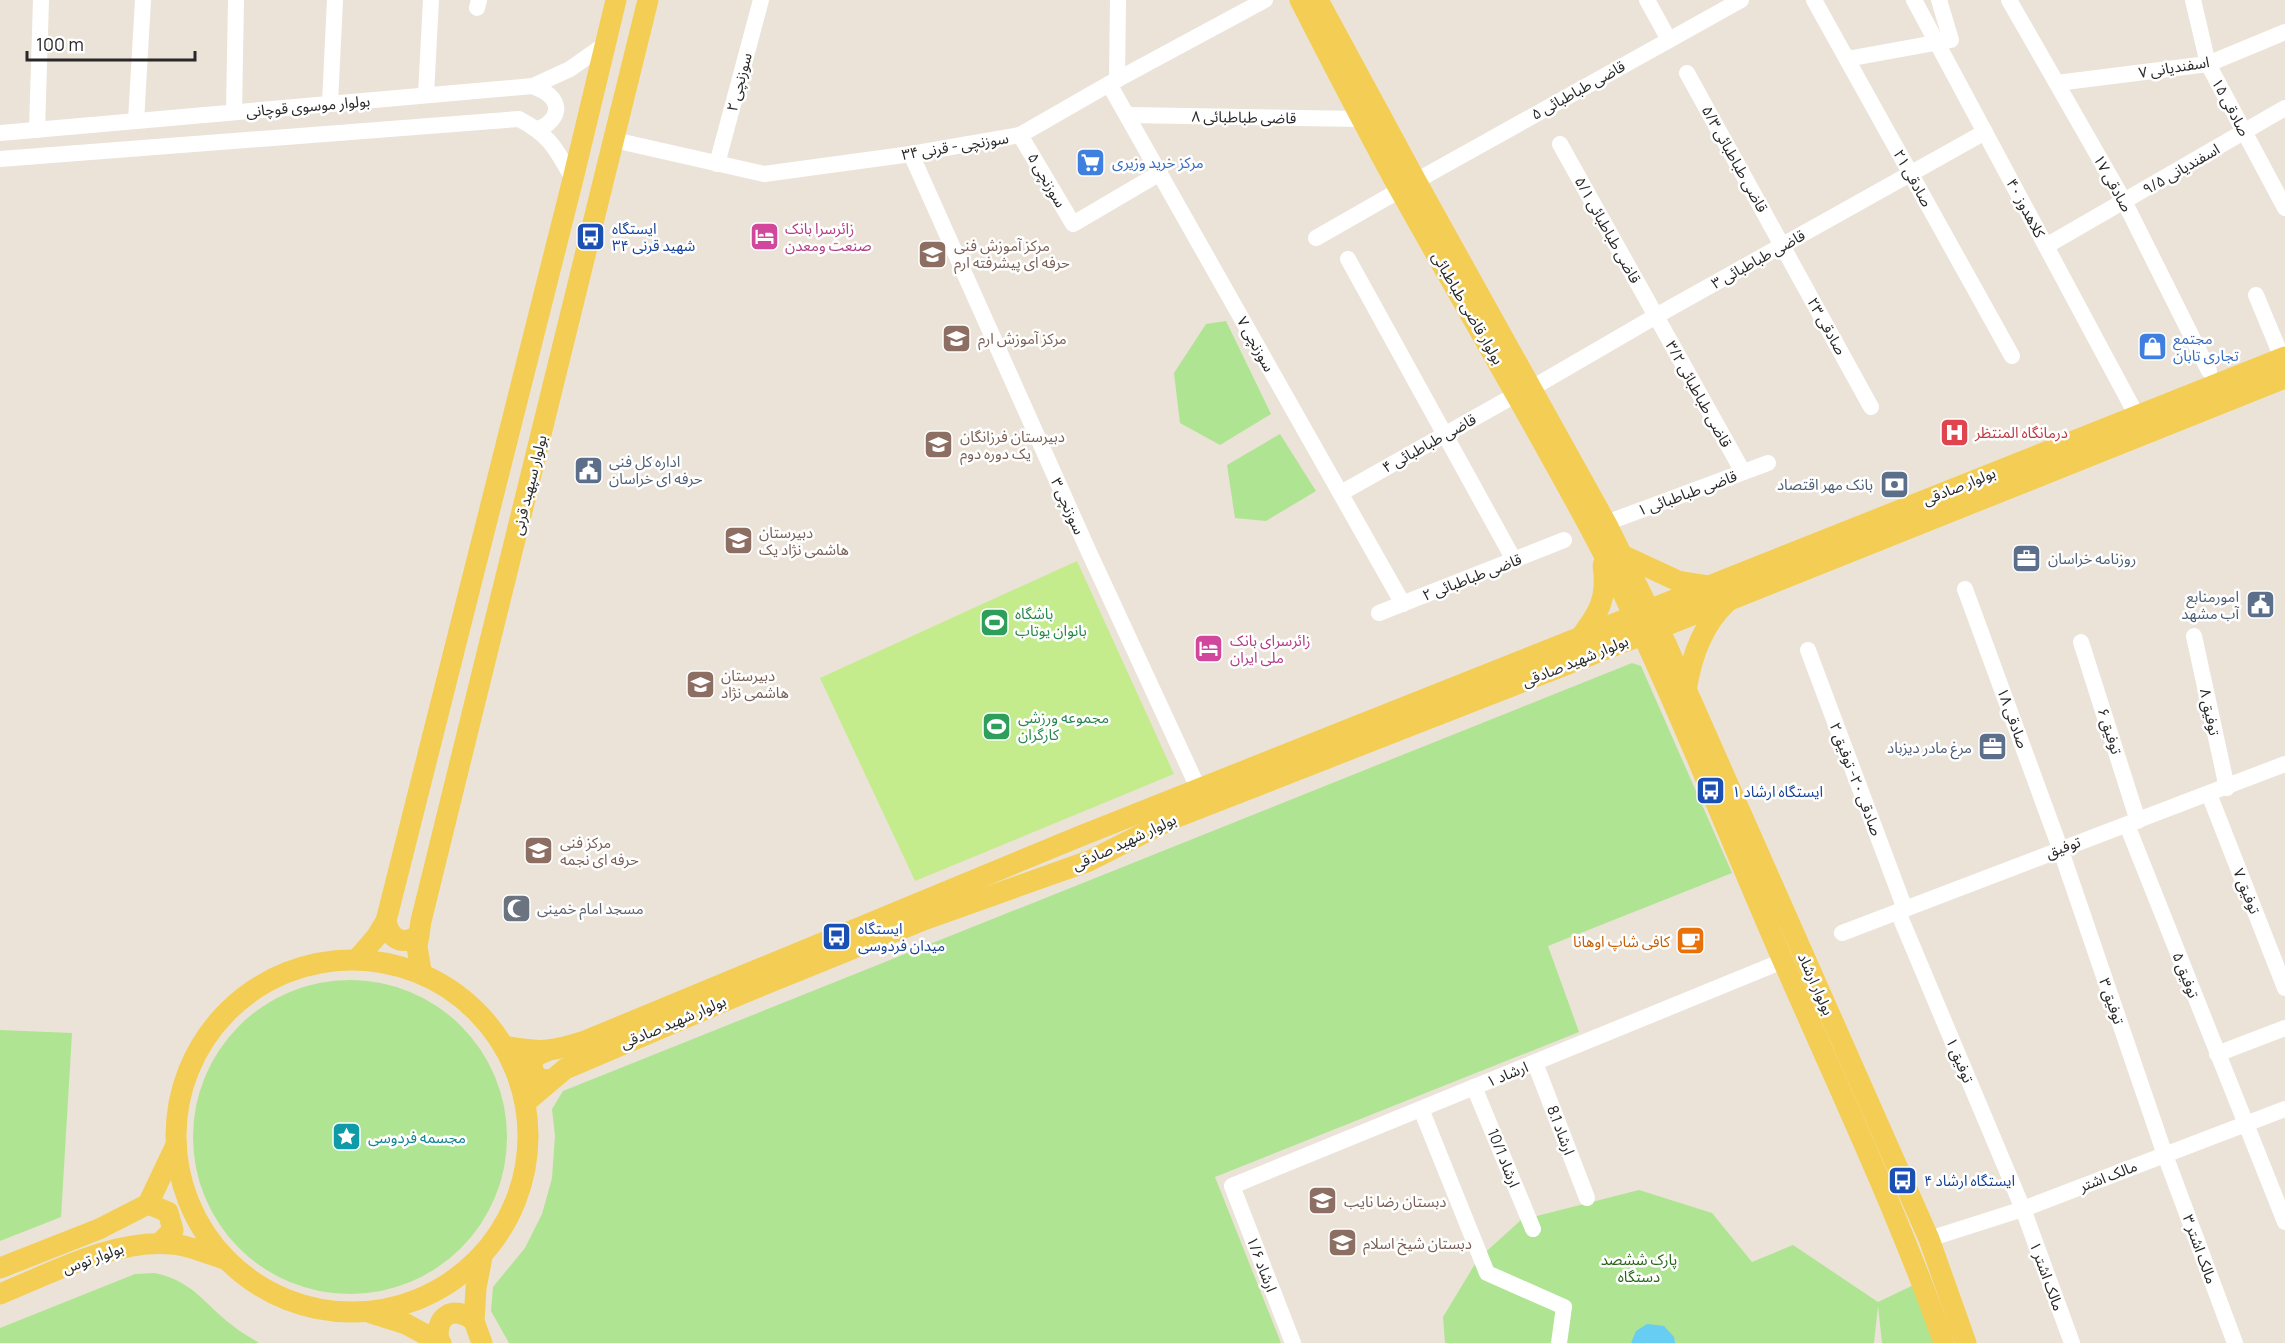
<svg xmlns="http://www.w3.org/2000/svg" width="2285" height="1343" font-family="Manrope,'Noto Sans Arabic',sans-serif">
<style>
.green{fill:#afe492}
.pitch{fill:#c4ec8d}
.water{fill:#67cdf2}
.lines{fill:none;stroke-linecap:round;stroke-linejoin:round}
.minor{stroke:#fff;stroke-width:16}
.major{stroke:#f4ce54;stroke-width:21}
.labels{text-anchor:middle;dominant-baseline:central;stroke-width:5;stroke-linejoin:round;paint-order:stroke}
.street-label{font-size:15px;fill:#282828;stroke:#fff}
.shop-label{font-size:15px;fill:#366cbe;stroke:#fff;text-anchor:start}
.transit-label{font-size:15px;fill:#164399;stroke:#fff;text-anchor:start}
.hotel-label{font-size:15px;fill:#b23c85;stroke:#fff;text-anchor:start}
.education-label{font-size:15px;fill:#785e54;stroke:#fff;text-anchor:start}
.health-label{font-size:15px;fill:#be3a42;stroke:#fff;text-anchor:start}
.service-label{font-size:15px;fill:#4e5e75;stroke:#fff;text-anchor:end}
.leisure-label{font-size:15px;fill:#27864d;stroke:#fff;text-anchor:start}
.worship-label{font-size:15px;fill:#5b616d;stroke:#fff;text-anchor:start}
.food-label{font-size:15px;fill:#c56008;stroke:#fff;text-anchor:end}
.culture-label{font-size:15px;fill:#0d838f;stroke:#fff;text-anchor:start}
.park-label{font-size:15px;fill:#286517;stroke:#fff}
</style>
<rect width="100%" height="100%" fill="#ebe3d8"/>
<!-- green -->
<g class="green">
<polygon points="1226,321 1271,414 1220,445 1180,423 1174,373 1206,324"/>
<polygon points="1280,434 1316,491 1266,521 1235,518 1227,465"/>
<polygon points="1632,663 1641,666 1732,873 1548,946 1579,1032 1215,1177 1281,1343 509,1343 491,1311 493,1287 525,1248 542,1214 552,1178 555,1136 552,1109 563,1091"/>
<circle cx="350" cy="1137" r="157"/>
<polygon points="0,1030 72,1033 61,1217 0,1241"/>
<polygon points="1639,1190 1712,1213 1752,1262 1793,1245 1878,1302 1922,1281 1944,1343 1882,1343 1878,1306 1874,1343 1445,1343 1443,1317 1478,1259 1521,1220"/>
<path d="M155,1273C193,1281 203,1303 232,1325C240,1332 250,1337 259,1343H0V1328L135,1274Z"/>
</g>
<!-- pitch -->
<polygon class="pitch" points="1077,561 1174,774 915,881 820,678"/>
<!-- water -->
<polygon class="water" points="1647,1324 1664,1326 1674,1337 1675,1343 1631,1343 1636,1331"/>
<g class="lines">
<!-- minor -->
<g class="minor">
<polyline points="1647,0 1669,40"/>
<polyline points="1814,0 2012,356"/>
<polyline points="1914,0 2137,416"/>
<polyline points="2009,0 2124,201 2209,371"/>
<polyline points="2193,0 2208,64 2285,208"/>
<polyline points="477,8 479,0"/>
<polyline points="1847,59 1951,40 1939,0"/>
<polyline points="1687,73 1871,407"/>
<polyline points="1117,80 1118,0"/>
<polyline points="2057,83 2208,64 2285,32"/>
<polyline points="1109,84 1403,604"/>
<path d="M533,86C538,89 546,91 550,96C564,109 552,125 537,129"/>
<polyline points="426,95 431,0"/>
<polyline points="330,103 335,0"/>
<polyline points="234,112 236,0"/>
<polyline points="1127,115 1362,119"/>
<polyline points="136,121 143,0"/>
<polyline points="37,130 41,0"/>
<polyline points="0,133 533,86 570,69 604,45"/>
<polyline points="1020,135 1073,224 1160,173"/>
<polyline points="614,140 764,174 911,154 1020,135 1109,84 1265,0"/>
<polyline points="1560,144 1743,472"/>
<polyline points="911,154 1088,550 1199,790"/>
<path d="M0,159L519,119C551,136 556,149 573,179"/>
<polyline points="717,164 761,0"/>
<polyline points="1416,181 1741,0"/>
<polyline points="1316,238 1400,190"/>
<polyline points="2046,246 2285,108"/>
<polyline points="1348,259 1514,560"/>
<polyline points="2256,295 2282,358"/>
<polyline points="1532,388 1656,316 1985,132"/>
<polyline points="1341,493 1517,394"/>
<polyline points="1606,523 1768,463"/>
<polyline points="1965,589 2060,848 2165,1155 2235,1343"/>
<polyline points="1379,613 1564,540"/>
<polyline points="2194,636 2227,788"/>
<polyline points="2081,642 2138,821"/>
<polyline points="1808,650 1905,909"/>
<polyline points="2209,794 2285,988"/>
<polyline points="2127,825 2285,1222"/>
<polyline points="1898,912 2023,1209 2072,1343"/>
<polyline points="1842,933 2285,764"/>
<polyline points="2217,1054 2285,1028"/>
<polyline points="1535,1063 1587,1198"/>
<polyline points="1474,1087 1533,1229"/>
<polyline points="1421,1109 1487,1273 1564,1307 1559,1343"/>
<polyline points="1929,1239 2023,1209 2285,1109"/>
<polyline points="1293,1343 1232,1186 1783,961"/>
</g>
<!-- major -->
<g class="major">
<path d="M1300,0C1333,64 1366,129 1401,192C1467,310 1536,426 1599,545C1669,681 1723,824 1784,963C1839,1089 1898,1213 1944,1343"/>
<polyline points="1318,0 1416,181 1606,523 1667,646 1903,1180 1929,1239 1966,1343"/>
<polyline points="1622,555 1678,581 1709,586"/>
<path d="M1579,639C1599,613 1608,598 1603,565"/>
<path d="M1686,691C1691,658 1702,625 1727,602"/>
<path d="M386,921C390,940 403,946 419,935"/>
<polyline points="358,958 377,936 386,921 573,179 616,0"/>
<circle cx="352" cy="1136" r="176"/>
<polyline points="421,970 417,947 421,921 648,0"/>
<path d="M504,1046C539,1053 552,1052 585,1041L1078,837L2285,357"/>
<polyline points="547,1051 536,1056 532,1061 533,1072 540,1079 551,1080"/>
<polyline points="526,1102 565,1069 746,992 926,919 1089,861 1172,819 1642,635 2285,378"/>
<polyline points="148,1204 168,1212 173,1230 160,1243"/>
<polyline points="0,1268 99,1229 148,1204 175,1147"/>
<path d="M0,1294C52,1273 114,1239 171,1244C189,1245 208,1254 225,1259"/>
<polyline points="371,1313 406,1324 441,1343"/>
<path d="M439,1341C434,1316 454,1304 474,1321"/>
<polyline points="482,1343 474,1321 476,1288 482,1257"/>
</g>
</g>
<!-- icons -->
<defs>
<symbol id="supermarket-square" viewBox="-11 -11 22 22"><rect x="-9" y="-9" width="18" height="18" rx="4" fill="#3f7fe0" stroke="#fff"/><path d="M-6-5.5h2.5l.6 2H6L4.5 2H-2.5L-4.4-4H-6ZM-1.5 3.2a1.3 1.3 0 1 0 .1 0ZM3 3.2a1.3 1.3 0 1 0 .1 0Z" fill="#fff"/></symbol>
<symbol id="bus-square" viewBox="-11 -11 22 22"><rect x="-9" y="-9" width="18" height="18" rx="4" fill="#1a4fb4" stroke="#fff"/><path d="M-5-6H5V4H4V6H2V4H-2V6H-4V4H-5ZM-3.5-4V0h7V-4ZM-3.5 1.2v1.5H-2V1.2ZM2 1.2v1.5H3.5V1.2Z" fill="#fff"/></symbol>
<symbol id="hotel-square" viewBox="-11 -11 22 22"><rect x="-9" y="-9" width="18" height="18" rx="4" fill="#d1479c" stroke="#fff"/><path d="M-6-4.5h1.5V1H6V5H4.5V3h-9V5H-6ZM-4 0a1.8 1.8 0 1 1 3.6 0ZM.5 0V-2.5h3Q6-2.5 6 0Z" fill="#fff"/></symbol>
<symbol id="school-square" viewBox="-11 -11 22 22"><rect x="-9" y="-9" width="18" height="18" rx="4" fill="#8d6e63" stroke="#fff"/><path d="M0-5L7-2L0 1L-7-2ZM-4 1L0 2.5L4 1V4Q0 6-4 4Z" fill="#fff"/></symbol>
<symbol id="shop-square" viewBox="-11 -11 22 22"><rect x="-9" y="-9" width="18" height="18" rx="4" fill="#3f7fe0" stroke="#fff"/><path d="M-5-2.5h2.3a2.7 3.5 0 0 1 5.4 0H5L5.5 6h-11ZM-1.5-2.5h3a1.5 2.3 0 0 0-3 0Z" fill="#fff"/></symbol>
<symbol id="hospital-square" viewBox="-11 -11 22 22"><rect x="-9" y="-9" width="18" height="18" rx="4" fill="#e0444e" stroke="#fff"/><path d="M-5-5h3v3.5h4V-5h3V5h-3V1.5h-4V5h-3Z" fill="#fff"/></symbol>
<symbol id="civic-square" viewBox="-11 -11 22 22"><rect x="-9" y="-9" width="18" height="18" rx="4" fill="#5c6f8a" stroke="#fff"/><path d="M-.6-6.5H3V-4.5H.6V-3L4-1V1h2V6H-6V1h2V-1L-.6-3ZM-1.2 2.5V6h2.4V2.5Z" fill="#fff"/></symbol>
<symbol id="bank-square" viewBox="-11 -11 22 22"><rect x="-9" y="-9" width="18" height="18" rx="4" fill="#5c6f8a" stroke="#fff"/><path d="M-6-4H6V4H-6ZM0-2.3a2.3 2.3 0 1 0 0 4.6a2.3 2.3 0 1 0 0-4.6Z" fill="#fff"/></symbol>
<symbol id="office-square" viewBox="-11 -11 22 22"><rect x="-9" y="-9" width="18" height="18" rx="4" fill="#5c6f8a" stroke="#fff"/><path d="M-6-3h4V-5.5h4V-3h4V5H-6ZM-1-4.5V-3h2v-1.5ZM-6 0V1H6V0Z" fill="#fff"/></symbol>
<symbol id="stadium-square" viewBox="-11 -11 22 22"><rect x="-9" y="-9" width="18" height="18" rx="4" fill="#2e9e5b" stroke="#fff"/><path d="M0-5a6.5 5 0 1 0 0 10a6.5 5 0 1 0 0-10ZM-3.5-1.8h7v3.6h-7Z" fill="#fff"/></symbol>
<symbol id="mosque-square" viewBox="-11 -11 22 22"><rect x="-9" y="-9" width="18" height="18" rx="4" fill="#6b7280" stroke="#fff"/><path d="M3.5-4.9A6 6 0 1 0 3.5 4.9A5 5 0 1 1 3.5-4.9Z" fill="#fff"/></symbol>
<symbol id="cafe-square" viewBox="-11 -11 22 22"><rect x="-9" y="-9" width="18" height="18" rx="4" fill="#e8710a" stroke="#fff"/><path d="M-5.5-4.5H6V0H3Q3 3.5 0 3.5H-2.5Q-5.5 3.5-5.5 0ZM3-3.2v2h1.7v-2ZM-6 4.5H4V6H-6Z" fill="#fff"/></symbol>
<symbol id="sight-square" viewBox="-11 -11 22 22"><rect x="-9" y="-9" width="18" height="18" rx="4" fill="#0f9aa8" stroke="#fff"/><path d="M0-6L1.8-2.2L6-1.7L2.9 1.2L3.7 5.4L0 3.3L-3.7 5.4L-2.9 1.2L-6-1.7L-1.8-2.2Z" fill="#fff"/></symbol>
</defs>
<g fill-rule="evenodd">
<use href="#supermarket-square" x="1074" y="146" width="33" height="33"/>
<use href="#bus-square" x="574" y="220" width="33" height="33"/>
<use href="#hotel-square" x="748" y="220" width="33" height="33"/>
<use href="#school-square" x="916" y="238" width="33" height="33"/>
<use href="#school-square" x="940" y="322" width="33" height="33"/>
<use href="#shop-square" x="2136" y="330" width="33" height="33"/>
<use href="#hospital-square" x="1938" y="416" width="33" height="33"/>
<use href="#school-square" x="922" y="428" width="33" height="33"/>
<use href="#civic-square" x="572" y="454" width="33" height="33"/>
<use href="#bank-square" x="1878" y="468" width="33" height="33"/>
<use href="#school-square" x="722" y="524" width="33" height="33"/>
<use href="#office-square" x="2010" y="542" width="33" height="33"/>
<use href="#civic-square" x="2244" y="588" width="33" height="33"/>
<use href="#stadium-square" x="978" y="606" width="33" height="33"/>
<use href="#hotel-square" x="1192" y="632" width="33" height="33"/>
<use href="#school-square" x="684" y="668" width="33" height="33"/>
<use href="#stadium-square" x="980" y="710" width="33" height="33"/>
<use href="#office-square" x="1976" y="730" width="33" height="33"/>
<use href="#bus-square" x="1694" y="774" width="33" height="33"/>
<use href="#school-square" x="522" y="834" width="33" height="33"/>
<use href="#mosque-square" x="500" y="892" width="33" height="33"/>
<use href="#bus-square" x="820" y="920" width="33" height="33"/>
<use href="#cafe-square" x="1674" y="924" width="33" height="33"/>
<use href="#sight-square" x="330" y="1120" width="33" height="33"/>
<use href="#bus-square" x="1886" y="1164" width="33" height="33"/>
<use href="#school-square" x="1306" y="1184" width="33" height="33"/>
<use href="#school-square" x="1326" y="1226" width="33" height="33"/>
</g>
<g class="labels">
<!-- street labels -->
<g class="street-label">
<text transform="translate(2174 67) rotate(-9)">اسفندیانی ۷</text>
<text transform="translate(739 82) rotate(-75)">سوزنچی ۲</text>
<text transform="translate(1578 90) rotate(-29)">قاضی طباطبائی ۵</text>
<text transform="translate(308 106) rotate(-5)">بولوار موسوی قوچانی</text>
<text transform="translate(2231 107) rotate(62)">صادقی ۱۵</text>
<text transform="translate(1244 117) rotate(1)">قاضی طباطبائی ۸</text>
<text transform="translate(955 146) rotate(-9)">سوزنچی - قرنی ۳۴</text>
<text transform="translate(1735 159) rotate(61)">قاضی طباطبائی ۵/۳</text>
<text transform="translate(2181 169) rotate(-30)">اسفندیانی ۹/۵</text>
<text transform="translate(1913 178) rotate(61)">صادقی ۲۱</text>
<text transform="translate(1047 180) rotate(60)">سوزنچی ۵</text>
<text transform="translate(2113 183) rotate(61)">صادقی ۱۷</text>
<text transform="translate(2026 208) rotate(62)">کلاهدوز ۴۰</text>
<text transform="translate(1608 230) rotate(61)">قاضی طباطبائی ۵/۱</text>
<text transform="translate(1758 259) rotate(-29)">قاضی طباطبائی ۳</text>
<text transform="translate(1468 308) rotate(60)">بولوار قاضی طباطبائی</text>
<text transform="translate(1827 326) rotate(61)">صادقی ۲۳</text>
<text transform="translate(1256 344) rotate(61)">سوزنچی ۷</text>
<text transform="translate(1699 394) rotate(61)">قاضی طباطبائی ۳/۲</text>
<text transform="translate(1429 443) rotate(-29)">قاضی طباطبائی ۴</text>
<text transform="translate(529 485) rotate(-76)">بولوار سپهبد قرنی</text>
<text transform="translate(1959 486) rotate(-22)">بولوار صادقی</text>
<text transform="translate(1687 493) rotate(-20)">قاضی طباطبائی ۱</text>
<text transform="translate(1068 506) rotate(66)">سوزنچی ۳</text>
<text transform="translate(1472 577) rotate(-21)">قاضی طباطبائی ۲</text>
<text transform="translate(1575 661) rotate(-22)">بولوار شهید صادقی</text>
<text transform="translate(2210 712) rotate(78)">توفیق ۸</text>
<text transform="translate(2013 718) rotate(70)">صادقی ۱۸</text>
<text transform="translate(2110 731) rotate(72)">توفیق ۶</text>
<text transform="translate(1856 779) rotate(69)">صادقی ۲۰- توفیق ۲</text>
<text transform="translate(1124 842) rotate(-25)">بولوار شهید صادقی</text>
<text transform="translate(2063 847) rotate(-20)">توفیق</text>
<text transform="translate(2247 891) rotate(68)">توفیق ۷</text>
<text transform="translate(2186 975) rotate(69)">توفیق ۵</text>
<text transform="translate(1816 984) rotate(66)">بولوار ارشاد</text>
<text transform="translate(2112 1001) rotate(71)">توفیق ۳</text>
<text transform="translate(673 1022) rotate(-23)">بولوار شهید صادقی</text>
<text transform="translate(1960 1060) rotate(67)">توفیق ۱</text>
<text transform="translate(1507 1074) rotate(-22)">ارشاد ۱</text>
<text transform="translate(1561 1130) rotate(69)">ارشاد 8.1</text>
<text transform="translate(1504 1158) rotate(68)">ارشاد 10/1</text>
<text transform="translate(2108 1176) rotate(-21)">مالک اشتر</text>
<text transform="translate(2200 1249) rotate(70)">مالک اشتر ۳</text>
<text transform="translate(93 1258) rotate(-20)">بولوار توس</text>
<text transform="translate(1262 1264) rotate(69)">ارشاد ۱/۶</text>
<text transform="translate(2047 1276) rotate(70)">مالک اشتر ۱</text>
</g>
<!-- shop labels -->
<g class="shop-label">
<text x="1112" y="162">مرکز خرید وزیری</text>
<text x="2173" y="338">مجتمع<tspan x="2173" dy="17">تجاری تابان</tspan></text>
</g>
<!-- transit labels -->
<g class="transit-label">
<text x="612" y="228">ایستگاه<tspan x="612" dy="17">شهید قرنی ۳۴</tspan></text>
<text x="1732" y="791">ایستگاه ارشاد ۱</text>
<text x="858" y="928">ایستگاه<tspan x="858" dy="17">میدان فردوسی</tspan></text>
<text x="1924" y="1180">ایستگاه ارشاد ۴</text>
</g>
<!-- hotel labels -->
<g class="hotel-label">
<text x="785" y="228">زائرسرا بانک<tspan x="785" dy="17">صنعت ومعدن</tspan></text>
<text x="1230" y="640">زائرسرای بانک<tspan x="1230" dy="17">ملی ایران</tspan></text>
</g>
<!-- education labels -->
<g class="education-label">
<text x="954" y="245">مرکز آموزش فنی<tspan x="954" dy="17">حرفه ای پیشرفته ارم</tspan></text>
<text x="978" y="338">مرکز آموزش ارم</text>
<text x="960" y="436">دبیرستان فرزانگان<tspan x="960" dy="17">یک دوره دوم</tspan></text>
<text x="759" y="532">دبیرستان<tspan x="759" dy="17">هاشمی نژاد یک</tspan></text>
<text x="721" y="675">دبیرستان<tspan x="721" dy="17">هاشمی نژاد</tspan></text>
<text x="560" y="842">مرکز فنی<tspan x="560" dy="17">حرفه ای نجمه</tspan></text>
<text x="1344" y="1201">دبستان رضا نایب</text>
<text x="1363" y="1243">دبستان شیخ اسلام</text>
</g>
<!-- health labels -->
<g class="health-label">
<text x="1975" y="432">درمانگاه المنتظر</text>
</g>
<!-- service labels -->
<g class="service-label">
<text x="609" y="461" text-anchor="start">اداره کل فنی<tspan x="609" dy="17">حرفه ای خراسان</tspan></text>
<text x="1873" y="484">بانک مهر اقتصاد</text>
<text x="2048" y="558" text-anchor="start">روزنامه خراسان</text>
<text x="2239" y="596">امورمنابع<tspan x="2239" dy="17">آب مشهد</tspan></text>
<text x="1972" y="747">مرغ مادر دیزباد</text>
</g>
<!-- leisure labels -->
<g class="leisure-label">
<text x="1015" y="613">باشگاه<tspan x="1015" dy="17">بانوان یوتاب</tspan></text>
<text x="1018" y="717">مجموعه ورزشی<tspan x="1018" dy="17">کارگران</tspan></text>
</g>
<!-- worship labels -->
<g class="worship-label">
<text x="537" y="908">مسجد امام خمینی</text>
</g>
<!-- food labels -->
<g class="food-label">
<text x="1670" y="941">کافی شاپ اوهانا</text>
</g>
<!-- culture labels -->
<g class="culture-label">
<text x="368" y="1137">مجسمه فردوسی</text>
</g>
<!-- park labels -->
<g class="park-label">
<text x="1639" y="1259">پارک‌ ششصد<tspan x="1639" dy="17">دستگاه</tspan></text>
</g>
</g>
<!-- scale -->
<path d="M27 51v9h168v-9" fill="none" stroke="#282828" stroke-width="3"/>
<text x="36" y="51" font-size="18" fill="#282828" stroke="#ffffff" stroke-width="4.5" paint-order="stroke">100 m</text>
</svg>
